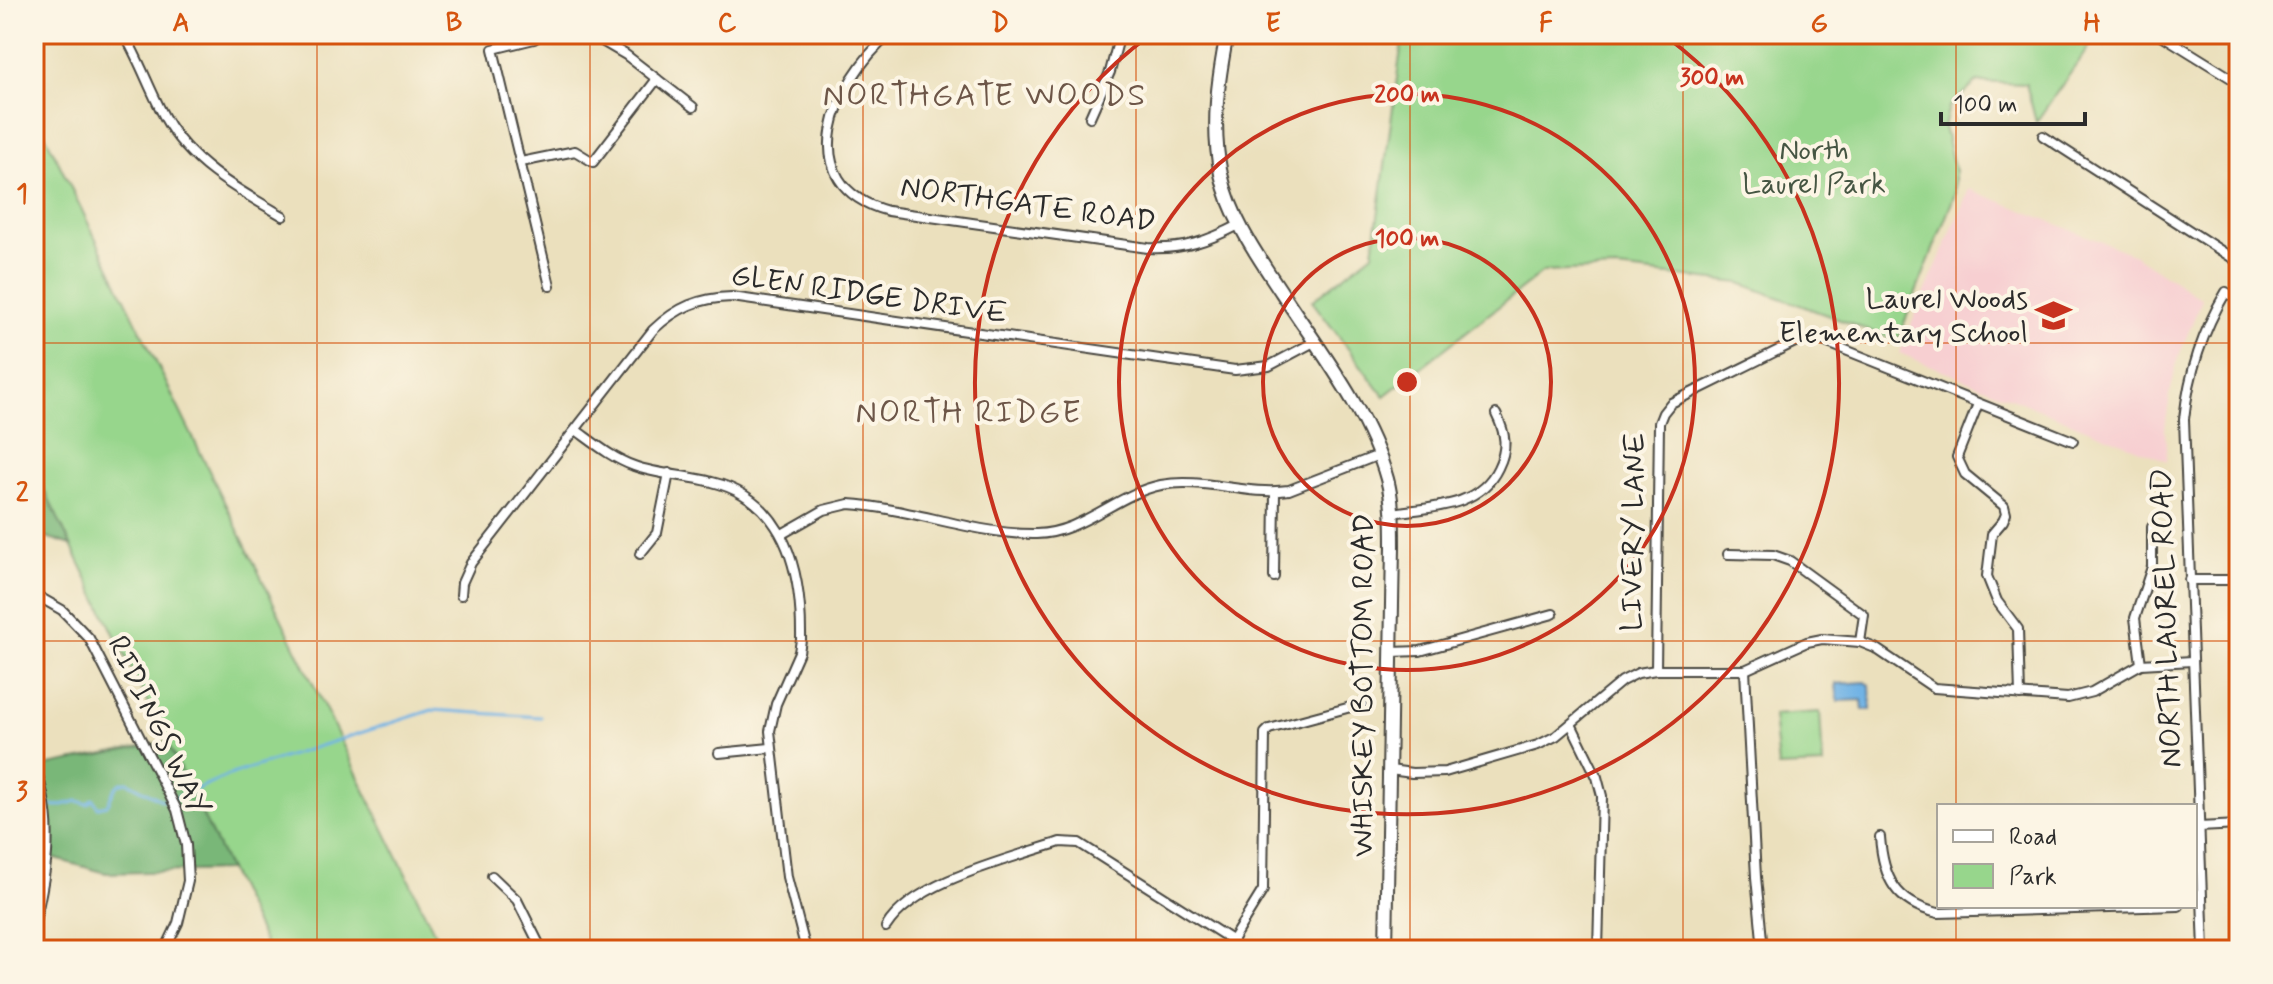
<svg xmlns="http://www.w3.org/2000/svg" width="2273" height="984" font-family="Mynerve,sans-serif">
<style>
.built{fill:#f7cfd1}
.green{fill:#97d68c;stroke:#61805c;stroke-width:2}
.forest{fill:#79b778;stroke:#527152;stroke-width:2}
.water{fill:#71b3e5;stroke:#4e6f88;stroke-width:2}
.lines{fill:none;stroke-linecap:round;stroke-linejoin:round}
.stream{stroke:#71b3e5;stroke-width:3}
.street-casing{stroke:#484641;stroke-width:12}
.secondary-casing{stroke:#484641;stroke-width:16}
.street{stroke:#fff;stroke-width:8}
.secondary{stroke:#fff;stroke-width:12}
.grid{fill:none;stroke:#d5540f;stroke-width:2;stroke-opacity:0.55}
.ring{fill:none;stroke:#c8321e;stroke-width:4}
.labels{text-anchor:middle;dominant-baseline:central;stroke-width:8;stroke-linejoin:round;paint-order:stroke}
.park-label{font-size:30px;fill:#465643;stroke:#fcf5e5}
.street-label{font-size:30px;fill:#2b2b2b;stroke:#fcf5e5}
.poi-label{font-size:30px;fill:#2b2b2b;stroke:#fcf5e5;text-anchor:end}
.neighbourhood-label{font-size:32px;letter-spacing:2px;fill:#6d5648;stroke:#fcf5e5}
.centre{fill:#c8321e;stroke:#fcf5e5;stroke-width:4}
.ring-label{font-size:24px;text-anchor:middle;font-weight:bold;fill:#c8321e;stroke:#fcf5e5;stroke-width:8;stroke-linejoin:round;paint-order:stroke}
.neatline{fill:none;stroke:#d5540f;stroke-width:3}
.grid-label{font-size:26px;text-anchor:middle;font-weight:bold;fill:#d5540f}
</style>
<rect width="100%" height="100%" fill="#fcf5e5"/>
<filter id="ink" filterUnits="userSpaceOnUse"><feTurbulence type="fractalNoise" baseFrequency=".0125" numOctaves="2"/><feDisplacementMap in="SourceGraphic" scale="16" xChannelSelector="R" yChannelSelector="G"/><feConvolveMatrix kernelMatrix="1 2 1 2 8 2 1 2 1" color-interpolation-filters="sRGB"/></filter>
<filter id="wash" filterUnits="userSpaceOnUse"><feTurbulence type="fractalNoise" baseFrequency=".006" numOctaves="4" result="noise"/><feDisplacementMap in="SourceGraphic" scale="32" xChannelSelector="R" yChannelSelector="G"/><feGaussianBlur stdDeviation="1.8" result="paint"/><feColorMatrix in="noise" values="0 0 0 0 0 0 0 0 0 0 0 0 0 0 0 0 0 1.4 0 .05"/><feComposite in="paint" operator="in"/></filter>
<g filter="url(#wash)">
<rect width="100%" height="100%" fill="#ebe0bd"/>
<!-- built -->
<polygon class="built" points="1969,189 2135,255 2202,299 2178,358 2171,389 2165,429 2167,461 1899,353"/>
<!-- green -->
<g class="green">
<polygon points="1403,34 2098,34 2036,122 2026,84 1977,82 1949,107 1944,127 1955,171 1955,194 1897,341 1740,283 1617,269 1543,272 1384,396 1312,301 1373,253"/>
<polygon points="34,112 443,950 268,950 34,469"/>
<polygon points="1820,712 1823,765 1778,767 1773,715"/>
</g>
<!-- forest -->
<g class="forest">
<polygon points="34,469 71,545 34,533"/>
<polygon points="167,742 229,870 106,873 34,853 34,768"/>
</g>
<!-- water -->
<polygon class="water" points="1865,682 1870,685 1871,710 1863,710 1862,700 1838,701 1836,684"/>
<g class="lines">
<!-- stream -->
<path class="stream" d="M34,803L58,806L78,801L87,804L93,799L98,807L107,805C113,796 113,782 128,782L161,800L169,801L229,775L432,710L541,717"/>
</g>
</g>
<g filter="url(#ink)">
<g class="lines">
<defs>
<g id="street">
<path d="M124,34C140,61 150,91 165,118C191,165 238,190 283,216"/>
<polyline points="542,34 534,39 493,49 550,286"/>
<polyline points="590,34 626,55 693,107"/>
<path d="M890,34C835,81 789,184 888,211L1148,248C1183,250 1208,241 1239,225"/>
<polyline points="2160,34 2239,83"/>
<polyline points="1090,117 1110,72 1120,34"/>
<polyline points="2043,136 2237,261 2239,259"/>
<polyline points="521,162 575,151 593,162 657,79"/>
<polyline points="1978,404 1957,457 1965,474 2004,506 2006,514 2003,521 1992,534 1987,576 1997,601 2018,629 2020,695"/>
<path d="M576,430C594,443 612,458 634,466C658,475 687,475 712,482C786,500 802,573 801,640L799,652L776,704L770,731L787,877L806,950"/>
<path d="M1392,513C1431,507 1479,508 1498,468C1508,448 1506,434 1496,414"/>
<path d="M782,534L824,510L849,504C910,508 976,535 1036,534C1083,533 1116,494 1161,485C1204,477 1246,496 1289,490L1379,455"/>
<polyline points="640,554 657,533 669,473"/>
<polyline points="1728,554 1773,555 1790,561 1864,615 1860,642"/>
<polyline points="1274,577 1275,492"/>
<polyline points="2189,580 2236,580"/>
<polyline points="2234,580 2239,644"/>
<polyline points="34,594 62,610 89,638 177,810 186,845 188,881 178,923 165,950"/>
<path d="M461,595L462,583L471,563L653,330C677,307 699,298 732,297L1235,370L1269,366L1314,342"/>
<polyline points="1391,652 1420,651 1553,614"/>
<polyline points="2141,664 2135,618 2152,567 2152,527"/>
<polyline points="1656,670 1659,423 1663,413 1671,403 1799,340 1818,339 2073,441"/>
<polyline points="1745,670 1756,877 1763,950"/>
<polyline points="1571,724 1597,777 1602,796 1598,950"/>
<polyline points="719,753 770,748"/>
<path d="M34,764C56,822 48,867 34,926"/>
<polyline points="1390,770 1412,773 1445,772 1538,745 1556,736 1622,681 1638,673 1656,670 1745,670 1807,642 1822,639 1860,642 1875,648 1934,688 2068,698 2092,692 2141,664 2192,661"/>
<polyline points="2199,827 2239,825"/>
<path d="M1880,837C1883,877 1895,903 1938,913L2179,906"/>
<polyline points="492,876 517,900 542,950"/>
<path d="M886,927C914,881 1010,859 1060,842L1079,843L1233,941"/>
<polyline points="791,950 805,945"/>
<polyline points="1226,950 1263,890 1265,733 1269,729 1362,704"/>
<path d="M2204,950L2184,419C2189,372 2202,332 2226,292L2239,300"/>
</g>
<path id="secondary" d="M1227,34C1218,80 1211,127 1221,174C1231,219 1257,255 1282,293C1320,351 1368,411 1387,479C1393,501 1393,524 1393,546L1386,950"/>
</defs>
<!-- street casing -->
<use href="#street" class="street-casing"/>
<!-- secondary casing -->
<use href="#secondary" class="secondary-casing"/>
<!-- street -->
<use href="#street" class="street"/>
<!-- secondary -->
<use href="#secondary" class="secondary"/>
</g>
</g>
<!-- grid -->
<path class="grid" d="M317,34V950M590,34V950M863,34V950M1136,34V950M1410,34V950M1683,34V950M1956,34V806M34,343H2239M34,641H2239M1956,906V950"/>
<!-- distance rings -->
<g class="ring">
<circle cx="1407" cy="382" r="144"/>
<circle cx="1407" cy="382" r="288"/>
<path d="M1664 35A432 432 0 1 1 1150 35"/>
</g>
<!-- icons -->
<defs>
<symbol id="school-bare" viewBox="-9 -9 18 18"><path d="M0-5L7-2L0 1L-7-2ZM-4 1L0 2.5L4 1V4Q0 6-4 4Z" fill="#c8321e" stroke="#fcf5e5" stroke-width="2.5" paint-order="stroke"/></symbol>
</defs>
<g fill-rule="evenodd">
<use href="#school-bare" x="2028" y="290" width="51" height="51"/>
</g>
<g class="labels">
<!-- park labels -->
<g class="park-label">
<text x="1814" y="150">North<tspan x="1814" dy="34">Laurel Park</tspan></text>
</g>
<!-- street labels -->
<g class="street-label">
<text transform="translate(1028 205) rotate(8)">NORTHGATE ROAD</text>
<text transform="translate(869 295) rotate(8)">GLEN RIDGE DRIVE</text>
<text transform="translate(1634 532) rotate(-89)">LIVERY LANE</text>
<text transform="translate(2167 618) rotate(-92)">NORTH LAUREL ROAD</text>
<text transform="translate(1363 685) rotate(-90)">WHISKEY BOTTOM ROAD</text>
<text transform="translate(158 726) rotate(64)">RIDINGS WAY</text>
</g>
<!-- poi labels -->
<g class="poi-label">
<text x="2028" y="299">Laurel Woods<tspan x="2028" dy="34">Elementary School</tspan></text>
</g>
<!-- neighbourhood labels -->
<g class="neighbourhood-label">
<text x="985" y="96">NORTHGATE WOODS</text>
<text x="969" y="413">NORTH RIDGE</text>
</g>
</g>
<circle cx="1407" cy="382" r="12" class="centre"/>
<g class="ring-label">
<text x="1712" y="85">300 m</text>
<text x="1407" y="102">200 m</text>
<text x="1407" y="246">100 m</text>
</g>
<!-- margin -->
<rect width="2273" height="984" fill="none" stroke="#fcf5e5" stroke-width="88"/>
<!-- legend -->
<rect x="1937" y="804" width="260" height="104" fill="#fcf5e5" stroke="#a8a49b" stroke-width="2"/>
<rect x="1953" y="830" width="40" height="12" fill="#ffffff" stroke="#a8a49b" stroke-width="2"/>
<text x="2009" y="844" font-size="24" fill="#2b2b2b">Road</text>
<rect x="1953" y="864" width="40" height="24" fill="#97d68c" stroke="#a8a49b" stroke-width="2"/>
<text x="2009" y="884" font-size="24" fill="#2b2b2b">Park</text>
<!-- scale -->
<path d="M1941 112v12h144v-12" fill="none" stroke="#2b2b2b" stroke-width="4"/>
<text x="1953" y="112" font-size="24" fill="#2b2b2b" stroke="#fcf5e5" stroke-width="6" paint-order="stroke">100 m</text>
<rect x="44" y="44" width="2185" height="896" class="neatline"/>
<g class="grid-label">
<text x="181" y="31">A</text>
<text x="454" y="31">B</text>
<text x="727" y="31">C</text>
<text x="1000" y="31">D</text>
<text x="1273" y="31">E</text>
<text x="1546" y="31">F</text>
<text x="1819" y="31">G</text>
<text x="2092" y="31">H</text>
<text x="22" y="202">1</text>
<text x="22" y="501">2</text>
<text x="22" y="800">3</text>
</g>
</svg>
